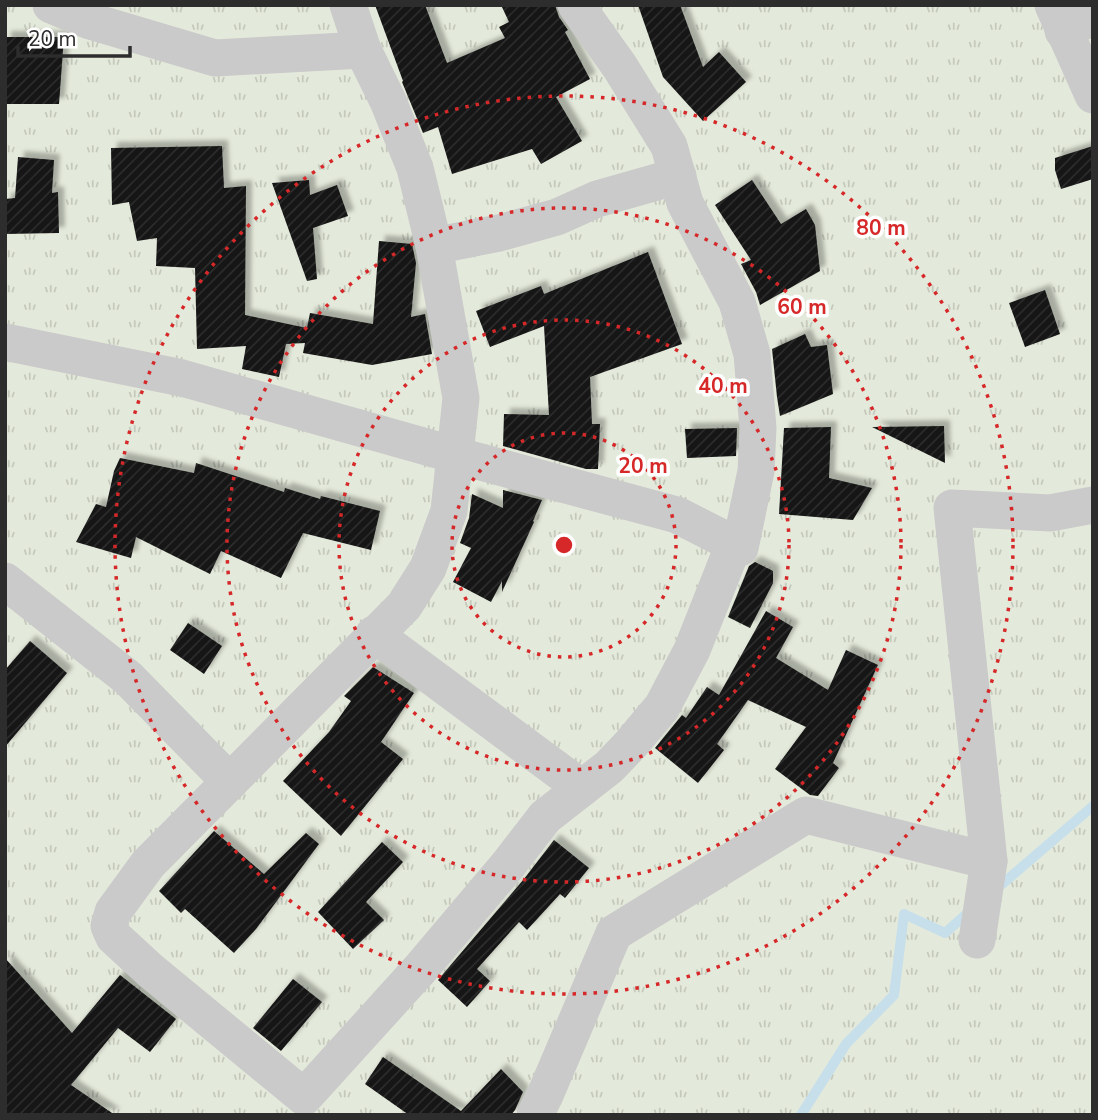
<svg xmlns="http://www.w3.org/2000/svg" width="1098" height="1120" font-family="'Nunito Sans',sans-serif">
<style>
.park{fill:url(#park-tufts)}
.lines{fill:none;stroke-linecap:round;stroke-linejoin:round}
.stream{stroke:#c7dfea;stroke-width:10}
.building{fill:url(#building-hatch);filter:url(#shadow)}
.street{stroke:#cacaca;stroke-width:37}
.ring{fill:none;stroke:#d62828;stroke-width:3.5;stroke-dasharray:3.5 7}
.centre{fill:#d62828;stroke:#fff;stroke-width:3.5}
.ring-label{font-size:21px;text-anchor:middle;font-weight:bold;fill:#d62828;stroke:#fff;stroke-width:7;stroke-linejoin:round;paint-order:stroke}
</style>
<defs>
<pattern id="park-tufts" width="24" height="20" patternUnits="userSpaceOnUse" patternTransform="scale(1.75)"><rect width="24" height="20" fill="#e4eadb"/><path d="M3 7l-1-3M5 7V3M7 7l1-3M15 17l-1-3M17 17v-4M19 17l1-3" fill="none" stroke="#c4c9bc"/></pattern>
<pattern id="building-hatch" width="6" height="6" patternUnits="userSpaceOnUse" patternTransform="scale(1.75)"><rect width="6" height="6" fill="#141414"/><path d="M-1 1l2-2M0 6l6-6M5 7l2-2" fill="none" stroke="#2e2e2e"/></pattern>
<filter id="shadow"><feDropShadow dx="6" dy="-6" stdDeviation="2" flood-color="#0004"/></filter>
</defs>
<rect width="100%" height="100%" fill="#fff"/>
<!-- park -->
<rect class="park" x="5" y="5" width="1088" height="1110"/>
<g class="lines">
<!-- stream -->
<g class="stream">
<polyline points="994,891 1093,806"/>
<polyline points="801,1115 846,1044 894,995 904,914 945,933 971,910"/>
</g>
</g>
<!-- building -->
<g class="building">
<polygon points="375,5 425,5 447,63 505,38 499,27 509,22 501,5 555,5 559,17 568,30 565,32 590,79 556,97 582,141 541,164 532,149 452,174 438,127 423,133 402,82 403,81"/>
<polygon points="638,5 680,5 703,67 719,52 746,82 703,121 663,77"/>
<polygon points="5,37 64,37 59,104 5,104"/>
<polygon points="222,146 224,188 246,186 245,315 307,328 310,313 373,324 379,241 412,244 416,263 411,317 425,314 432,354 372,365 303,353 305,343 286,344 279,377 242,369 246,346 197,349 195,268 156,266 157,238 137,241 129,202 112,205 111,148"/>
<polygon points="1093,146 1093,179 1061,189 1055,170 1055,158"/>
<polygon points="18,157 54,160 52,193 58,192 59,233 5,234 5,199 15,198"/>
<polygon points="309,180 310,195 337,185 348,216 313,228 317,279 307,281 272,183"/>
<polygon points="752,180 781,224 806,209 815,225 820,271 760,305 756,292 741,264 751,260 715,205"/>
<polygon points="648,252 682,344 590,377 592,424 600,424 598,469 586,469 503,446 504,414 549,415 544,326 490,347 476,311 541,286 544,294"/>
<polygon points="1045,290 1060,334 1025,347 1009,303"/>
<polygon points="805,334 811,347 827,345 833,394 780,416 777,397 772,349"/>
<polygon points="944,426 945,463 872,427"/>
<polygon points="831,427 829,478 872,488 853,520 779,514 784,428"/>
<polygon points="737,428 736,456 687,458 685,429"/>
<polygon points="120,458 194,473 196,463 284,492 285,488 320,499 321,496 380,511 371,550 303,533 281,578 221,551 210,574 136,537 131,558 76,542 96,504 106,507 114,471"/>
<polygon points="503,490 542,500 533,521 534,522 502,592 502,581 491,602 453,582 471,548 460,543 469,518 472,494 503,508"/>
<polygon points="755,562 773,571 773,583 750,628 728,617 749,566"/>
<polygon points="766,611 793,627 776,658 828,690 846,650 878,665 833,763 839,768 818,796 810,795 775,769 806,727 748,700 717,744 724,750 698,783 655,748 682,715 686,718 707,687 719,695"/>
<polygon points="188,623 222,646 204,674 170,650"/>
<polygon points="30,641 67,673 5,747 5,670"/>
<polygon points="373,667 414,693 381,742 403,759 341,836 283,781 329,732 351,701 344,696"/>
<polygon points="214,831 264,874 306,833 319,844 256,929 234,953 185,909 181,913 159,891"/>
<polygon points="554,840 589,868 565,898 560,894 527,930 519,922 477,969 490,981 467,1007 438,980 524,879"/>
<polygon points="382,842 403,862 366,902 384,920 353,949 318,912"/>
<polygon points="5,958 72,1033 120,975 176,1019 150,1052 118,1028 71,1085 115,1115 5,1115"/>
<polygon points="293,979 322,1002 281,1051 253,1028"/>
<polygon points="383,1057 461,1111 501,1069 523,1092 515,1110 511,1115 409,1115 365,1084"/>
</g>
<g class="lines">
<!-- street -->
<g class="street">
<polyline points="51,5 87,20 215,58 363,50"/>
<polyline points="348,5 363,50 388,101 415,168 434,246 461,398 449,511 428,568 404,606 148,864 113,912 109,926 114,937 151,971 304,1097 421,968 508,865 545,817 609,767 631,744 662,707 692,650 734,544 740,548 756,471 758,428 752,354 737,302 685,203 669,146 620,67 576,5"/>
<polyline points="1053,5 1093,95"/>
<polyline points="1063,31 1093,17"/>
<polyline points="434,246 499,233 557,217 597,199 678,176"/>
<polyline points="5,342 182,378 455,455 677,515 734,544"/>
<polyline points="5,581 128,678 230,782"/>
<polyline points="374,634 582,788"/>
<polyline points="977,940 989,861"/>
<polyline points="535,1115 545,1095 614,933 806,815 989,861 952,508 1050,513 1093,505"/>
</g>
</g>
<!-- distance rings -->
<g class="ring">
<circle cx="564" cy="545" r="112"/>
<circle cx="564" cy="545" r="225"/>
<circle cx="564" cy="545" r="337"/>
<circle cx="564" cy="545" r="449"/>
</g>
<circle cx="564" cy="545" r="10" class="centre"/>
<g class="ring-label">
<text x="881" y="235">80 m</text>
<text x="802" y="314">60 m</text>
<text x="723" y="393">40 m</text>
<text x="643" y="473">20 m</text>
</g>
<!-- border -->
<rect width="1098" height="1120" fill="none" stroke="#2d2d2d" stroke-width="14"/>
<!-- scale -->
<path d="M18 46v10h112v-10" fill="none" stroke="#2d2d2d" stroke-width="3.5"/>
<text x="28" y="46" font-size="21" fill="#2d2d2d" stroke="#ffffff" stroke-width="5" paint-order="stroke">20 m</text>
</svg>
